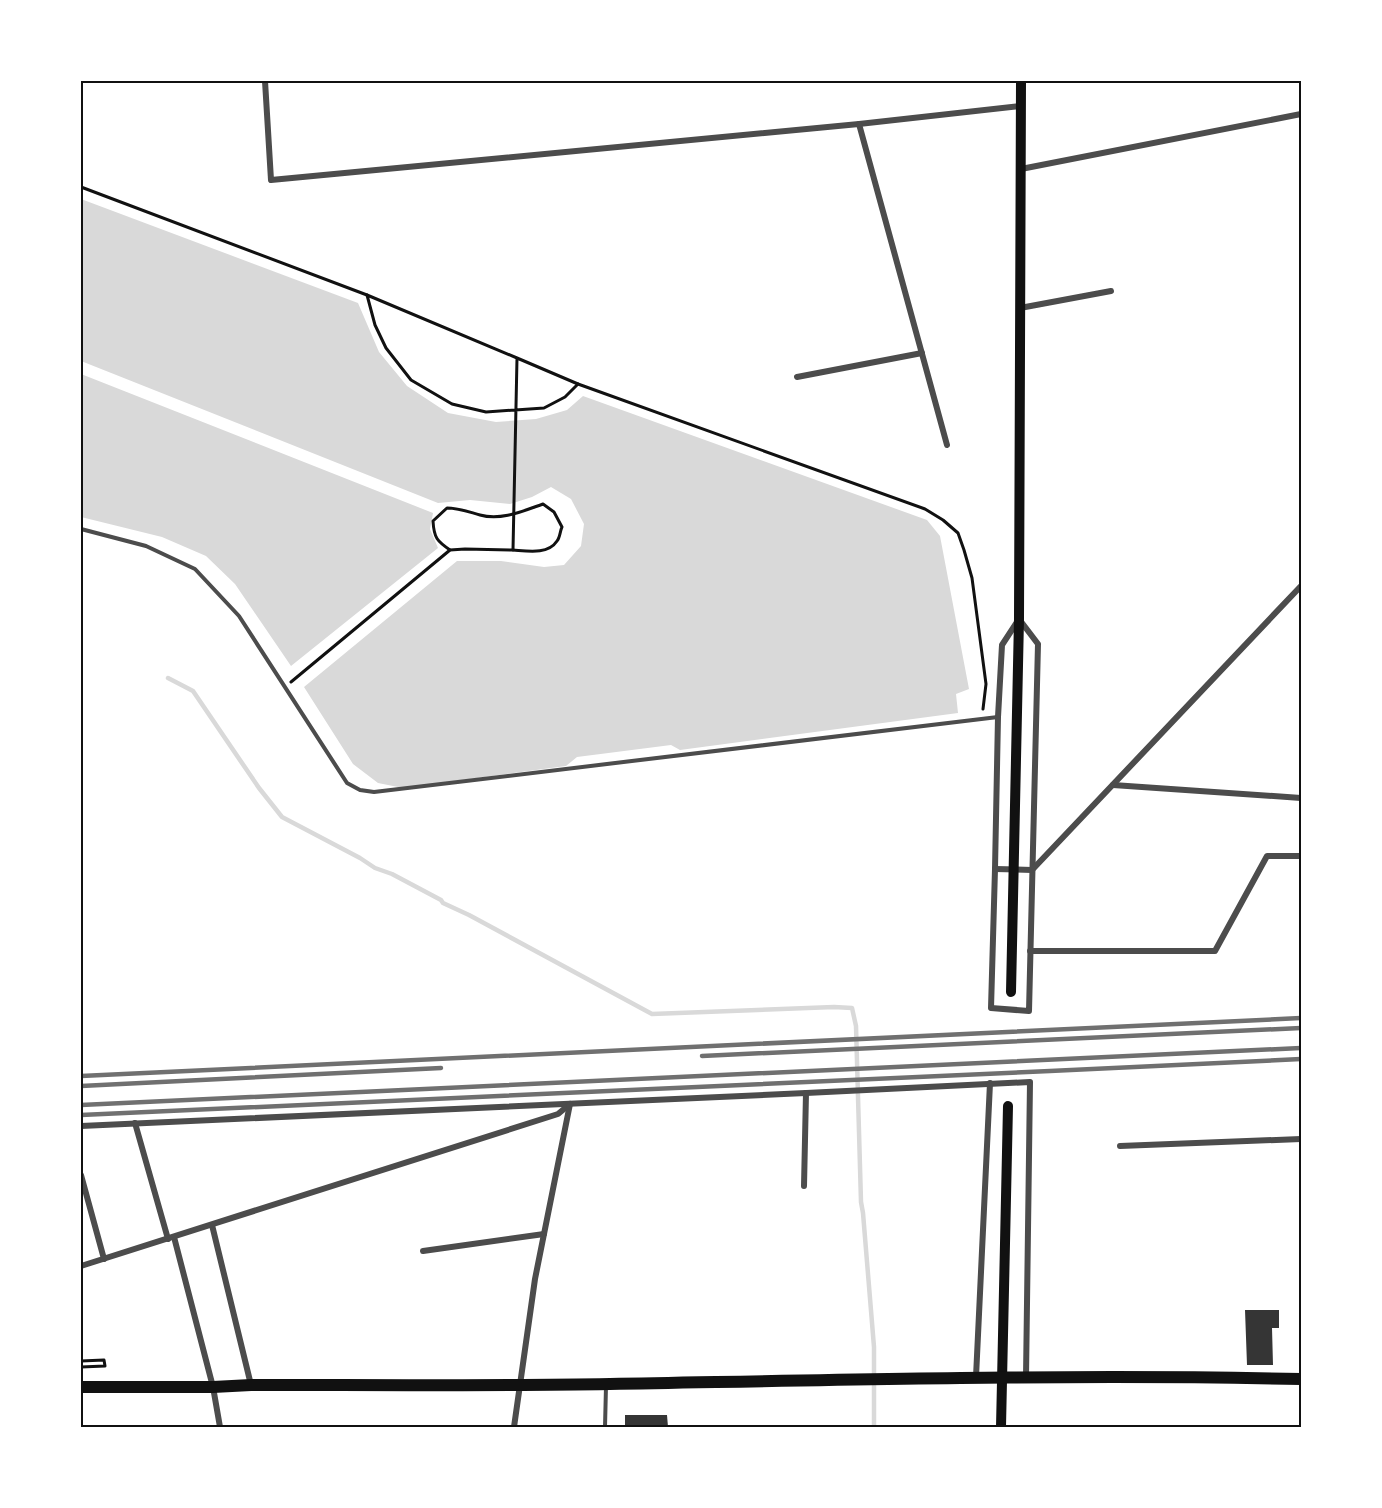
<svg xmlns="http://www.w3.org/2000/svg" width="1382" height="1508" font-family="'Fira Sans',sans-serif">
<style>
.water{fill:#d9d9d9}
.lines{fill:none;stroke-linecap:round;stroke-linejoin:round}
.stream{stroke:#d9d9d9;stroke-width:4.5}
.building{fill:#353535}
.path{stroke:#111;stroke-width:3}
.service{stroke:#4c4c4c;stroke-width:4}
.minor{stroke:#4c4c4c;stroke-width:6}
.primary{stroke:#111;stroke-width:10}
.trunk{stroke:#111;stroke-width:12}
.rail{stroke:#707070;stroke-width:4.5}
.neatline{fill:none;stroke:#111;stroke-width:2}
</style>
<rect width="100%" height="100%" fill="#fff"/>
<!-- water -->
<g class="water">
<polygon points="81,199 358,303 379,352 407,386 448,413 496,422 536,419 567,410 583,396 927,520 940,536 969,689 956,694 958,713 680,750 671,745 577,757 566,766 403,788 378,783 353,764 304,687 457,561 501,561 544,567 564,565 581,546 584,524 571,499 551,487 532,497 510,504 470,500 438,503 81,361"/>
<polygon points="81,374 433,513 430,529 438,548 291,666 235,584 206,556 162,537 81,517"/>
</g>
<g class="lines">
<!-- stream -->
<polyline class="stream" points="168,678 193,691 259,788 282,817 360,858 375,868 392,874 441,900 443,903 469,915 652,1014 834,1007 852,1008 856,1026 861,1202 863,1213 874,1347 874,1427"/>
</g>
<!-- building -->
<g class="building">
<polygon points="1245,1310 1279,1310 1279,1328 1272,1328 1273,1365 1247,1365"/>
<polygon points="625,1415 667,1415 668,1427 625,1427"/>
</g>
<g class="lines">
<!-- path -->
<g class="path">
<polyline points="81,187 367,295"/>
<polyline points="578,384 925,509 943,520 958,533 964,550 972,578 986,684 983,709"/>
<path d="M450,550C437,541 434,538 433,521L447,508C459,508 469,512 480,515C501,521 523,511 543,504L554,512L562,527C560,531 560,538 557,541C548,555 527,551 513,550"/>
<path d="M291,682L450,550L465,549L513,550C514,486 516,422 517,358L367,295L375,325L386,348L411,380L452,404L486,412L544,408L565,397L578,384L517,358"/>
<polyline points="81,1361 104,1360 105,1366 81,1367"/>
</g>
<!-- service -->
<g class="service">
<polyline points="81,529 146,546 195,569 239,616 347,783 360,790 374,792 998,717"/>
<polyline points="605,1427 606,1386"/>
</g>
<!-- minor -->
<g class="minor">
<polyline points="265,81 271,180 859,124 1021,106"/>
<polyline points="859,124 947,445"/>
<polyline points="1021,169 1301,114"/>
<polyline points="1020,308 1111,291"/>
<polyline points="797,377 922,353"/>
<polygon points="1019,619 1038,644 1029,1011 991,1008 995,869 998,717 1002,645"/>
<polyline points="1113,785 1301,798"/>
<polyline points="995,869 1032,870 1301,586"/>
<polyline points="1030,951 1215,951 1267,856 1301,856"/>
<polyline points="135,1123 168,1239"/>
<polyline points="81,1126 806,1093 1030,1082 1026,1377"/>
<polyline points="1120,1146 1301,1139"/>
<polyline points="81,1175 104,1259"/>
<polyline points="804,1186 806,1093"/>
<polyline points="212,1225 251,1385"/>
<polyline points="174,1237 213,1387 220,1427"/>
<polyline points="423,1251 544,1234"/>
<polyline points="81,1266 558,1114 570,1104"/>
<polyline points="976,1377 990,1083"/>
<polyline points="514,1427 535,1279 570,1104"/>
</g>
<!-- primary -->
<g class="primary">
<polyline points="1011,992 1019,619 1021,81"/>
<polyline points="1001,1427 1008,1106"/>
</g>
<!-- trunk -->
<path class="trunk" d="M81,1387H213L251,1385C370,1385 490,1386 610,1384C840,1380 1070,1374 1301,1379"/>
<!-- rail -->
<g class="rail">
<polyline points="702,1056 1301,1028"/>
<polyline points="81,1076 1301,1018"/>
<polyline points="81,1086 441,1068"/>
<polyline points="81,1105 1301,1048"/>
<polyline points="81,1115 1050,1071 1301,1059"/>
</g>
</g>
<!-- border -->
<rect width="1382" height="1508" fill="none" stroke="#ffffff" stroke-width="165"/>
<rect x="82" y="82" width="1218" height="1344" class="neatline"/>
</svg>
